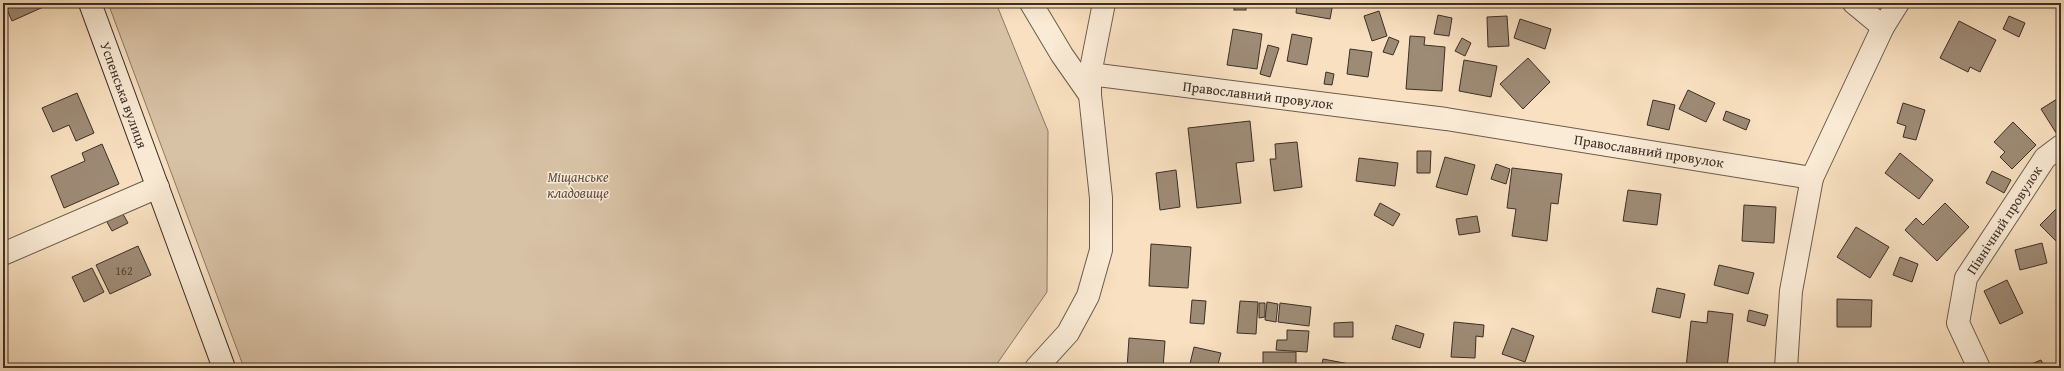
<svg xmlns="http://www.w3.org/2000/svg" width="2064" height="371" font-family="'Gentium Book Plus',serif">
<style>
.green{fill:#d8c2a6;stroke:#8a7866}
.building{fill:#9e8b76;stroke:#3d2f26}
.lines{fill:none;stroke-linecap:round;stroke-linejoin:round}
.street-casing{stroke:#6c5b4c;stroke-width:24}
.secondary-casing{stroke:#3d2f26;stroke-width:24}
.street{stroke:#faebd6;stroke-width:22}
.secondary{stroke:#faebd6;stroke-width:22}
.labels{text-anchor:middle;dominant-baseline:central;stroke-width:3;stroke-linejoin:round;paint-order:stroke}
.number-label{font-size:12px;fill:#55463a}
.street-label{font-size:14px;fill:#3d2f26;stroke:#faebd6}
.park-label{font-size:14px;font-style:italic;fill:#5c4c40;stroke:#faebd6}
</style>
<rect width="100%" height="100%" fill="#f8e0c0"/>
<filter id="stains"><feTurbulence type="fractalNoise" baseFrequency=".005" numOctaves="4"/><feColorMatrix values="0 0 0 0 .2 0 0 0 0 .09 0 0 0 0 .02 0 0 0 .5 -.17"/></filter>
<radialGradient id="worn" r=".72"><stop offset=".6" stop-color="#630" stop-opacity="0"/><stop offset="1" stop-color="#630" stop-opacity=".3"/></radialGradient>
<!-- green -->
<polygon class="green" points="108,3 996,3 1048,131 1047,292 994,368 244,368"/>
<!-- building -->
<g class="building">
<polygon points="4,3 49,3 50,4 12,21"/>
<rect x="1234" y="3" width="12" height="7"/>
<polygon points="1297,3 1333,3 1330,19 1296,13"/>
<polygon points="1980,3 1990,3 1987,7"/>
<polygon points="1379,11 1387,36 1372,41 1364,16"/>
<polygon points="1438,15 1452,18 1449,36 1434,34"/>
<polygon points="1507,16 1509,46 1488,47 1487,17"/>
<polygon points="2009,16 2025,23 2019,37 2003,29"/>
<polygon points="1520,19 1551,29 1545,49 1514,38"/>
<polygon points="1959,21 1996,40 1980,72 1970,67 1968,72 1940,58"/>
<polygon points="1233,29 1262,34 1257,69 1227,65"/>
<polygon points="1292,34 1312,38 1307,65 1287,61"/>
<polygon points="1410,36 1425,37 1424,45 1445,47 1442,91 1406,89"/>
<polygon points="1389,37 1399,41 1393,55 1383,52"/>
<polygon points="1462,38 1471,43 1465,56 1455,51"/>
<polygon points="1268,45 1279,48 1270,77 1260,74"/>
<polygon points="1350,49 1372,52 1368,77 1347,74"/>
<polygon points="1528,58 1550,82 1523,109 1500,84"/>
<polygon points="1464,60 1497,66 1491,97 1459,91"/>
<polygon points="1326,72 1334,74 1332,85 1324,84"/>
<polygon points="1688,90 1715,103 1706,122 1679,109"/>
<polygon points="77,93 94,133 76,141 69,125 53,132 42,108"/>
<polygon points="2057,99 2061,105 2061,134 2058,136 2041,109"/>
<polygon points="1653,100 1675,105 1669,130 1647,125"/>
<polygon points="1903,103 1925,110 1916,140 1903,137 1906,126 1897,123"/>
<polygon points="1726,111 1750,120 1746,130 1723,120"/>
<polygon points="1250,121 1254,161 1236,163 1241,203 1197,208 1188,128"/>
<polygon points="2013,122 2036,145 2012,169 2000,157 2005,152 1994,142"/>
<polygon points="1297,142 1302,187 1274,191 1270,159 1276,159 1275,144"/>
<polygon points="102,144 119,184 64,208 51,176 85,161 82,153"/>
<polygon points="1417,151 1431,151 1430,173 1417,173"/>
<polygon points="1900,153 1933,180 1919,199 1885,173"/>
<polygon points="1445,157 1475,165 1467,195 1436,187"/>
<polygon points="1359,158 1398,163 1395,186 1356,181"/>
<polygon points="1496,164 1510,169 1506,184 1491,179"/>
<polygon points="1512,168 1562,174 1558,204 1551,203 1547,241 1512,236 1516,209 1507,208"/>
<polygon points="1176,170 1180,207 1160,210 1156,173"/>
<polygon points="1992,171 2011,180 2004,193 1986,183"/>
<polygon points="1628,190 1661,194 1657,225 1623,221"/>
<polygon points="1380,203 1400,214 1393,226 1374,215"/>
<polygon points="1945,203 1969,227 1937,261 1905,230 1916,218 1923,225"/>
<polygon points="2061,204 2061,246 2040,225"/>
<polygon points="1744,205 1776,207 1774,243 1742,241"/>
<polygon points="119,207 128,223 112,231 103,215"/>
<polygon points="1477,216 1480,232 1459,235 1456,219"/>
<polygon points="1856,227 1889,247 1870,278 1837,257"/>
<polygon points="2042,243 2047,263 2020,270 2015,250"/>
<polygon points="1151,244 1191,247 1188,288 1149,286"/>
<polygon points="138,246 151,275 110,294 96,265"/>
<polygon points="1900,257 1918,264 1912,282 1893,275"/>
<polygon points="1719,265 1754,273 1748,294 1714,285"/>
<polygon points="92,268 104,292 84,302 72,277"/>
<polygon points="2007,280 2023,313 2000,324 1984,291"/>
<polygon points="1657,288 1685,294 1680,318 1652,312"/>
<polygon points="1837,299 1872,300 1871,327 1837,327"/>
<polygon points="1192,300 1206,301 1204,324 1190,323"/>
<polygon points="1240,301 1258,302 1256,334 1237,333"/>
<polygon points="1267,302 1278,304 1276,322 1265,320"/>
<polygon points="1259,303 1265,303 1265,317 1259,318"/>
<polygon points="1280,303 1311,307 1309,326 1278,322"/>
<polygon points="1749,310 1768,315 1765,326 1747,321"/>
<polygon points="1708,311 1733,314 1727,368 1686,368 1691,321 1707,323"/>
<polygon points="1353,322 1353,337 1334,337 1334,323"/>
<polygon points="1454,322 1484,325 1483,337 1476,336 1475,358 1451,357"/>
<polygon points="1396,325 1424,334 1420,348 1392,339"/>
<polygon points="1512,328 1534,336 1525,362 1502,354"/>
<polygon points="1287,330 1309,331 1307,352 1276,350 1277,340 1287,340"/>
<polygon points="1129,338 1165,341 1163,368 1127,368"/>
<polygon points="1194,347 1221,353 1217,368 1189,368"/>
<rect x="1263" y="352" width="33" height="16"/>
<polygon points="1323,359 1360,366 1359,368 1321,368"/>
<polygon points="2041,360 2045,368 2022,368"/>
<polygon points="1383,366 1409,368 1383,368"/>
</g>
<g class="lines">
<defs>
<g id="street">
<polyline points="1031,3 1062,55 1090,95"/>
<polyline points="1854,3 1883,27"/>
<polyline points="1090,74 1104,3"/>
<polyline points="3,254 158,187"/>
<polyline points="1036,368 1068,333 1088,296 1101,250 1101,198 1090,95 1090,74 1446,119 1812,178"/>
<polyline points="1786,368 1791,291 1812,178 1883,27 1898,3"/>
<polyline points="1979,368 1958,323 1966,278 2045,158 2061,146"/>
</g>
<polyline id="secondary" points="90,3 224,368"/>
</defs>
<!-- street casing -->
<use href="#street" class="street-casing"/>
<!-- secondary casing -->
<use href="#secondary" class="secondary-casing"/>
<!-- street -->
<use href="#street" class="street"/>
<!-- secondary -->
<use href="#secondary" class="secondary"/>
</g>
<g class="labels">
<!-- number labels -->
<g class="number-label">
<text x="124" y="270">162</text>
</g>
<!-- street labels -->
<g class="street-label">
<text transform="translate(124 95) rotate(70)">Успенська вулиця</text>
<text transform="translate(1258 95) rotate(7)">Православний провулок</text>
<text transform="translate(1649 151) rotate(9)">Православний провулок</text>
<text transform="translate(2004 220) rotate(-57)">Північний провулок</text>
</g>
<!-- park labels -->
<g class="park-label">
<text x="578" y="177">Міщанське<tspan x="578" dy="16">кладовище</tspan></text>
</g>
</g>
<!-- margin -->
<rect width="2064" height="371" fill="none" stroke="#f8e0c0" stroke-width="16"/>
<rect x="4" y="4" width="2056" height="363" fill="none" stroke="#3d2f26" stroke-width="2"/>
<rect x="8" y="8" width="2048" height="355" fill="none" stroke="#3d2f26"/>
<rect width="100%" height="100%" filter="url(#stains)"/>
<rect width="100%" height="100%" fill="url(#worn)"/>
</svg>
